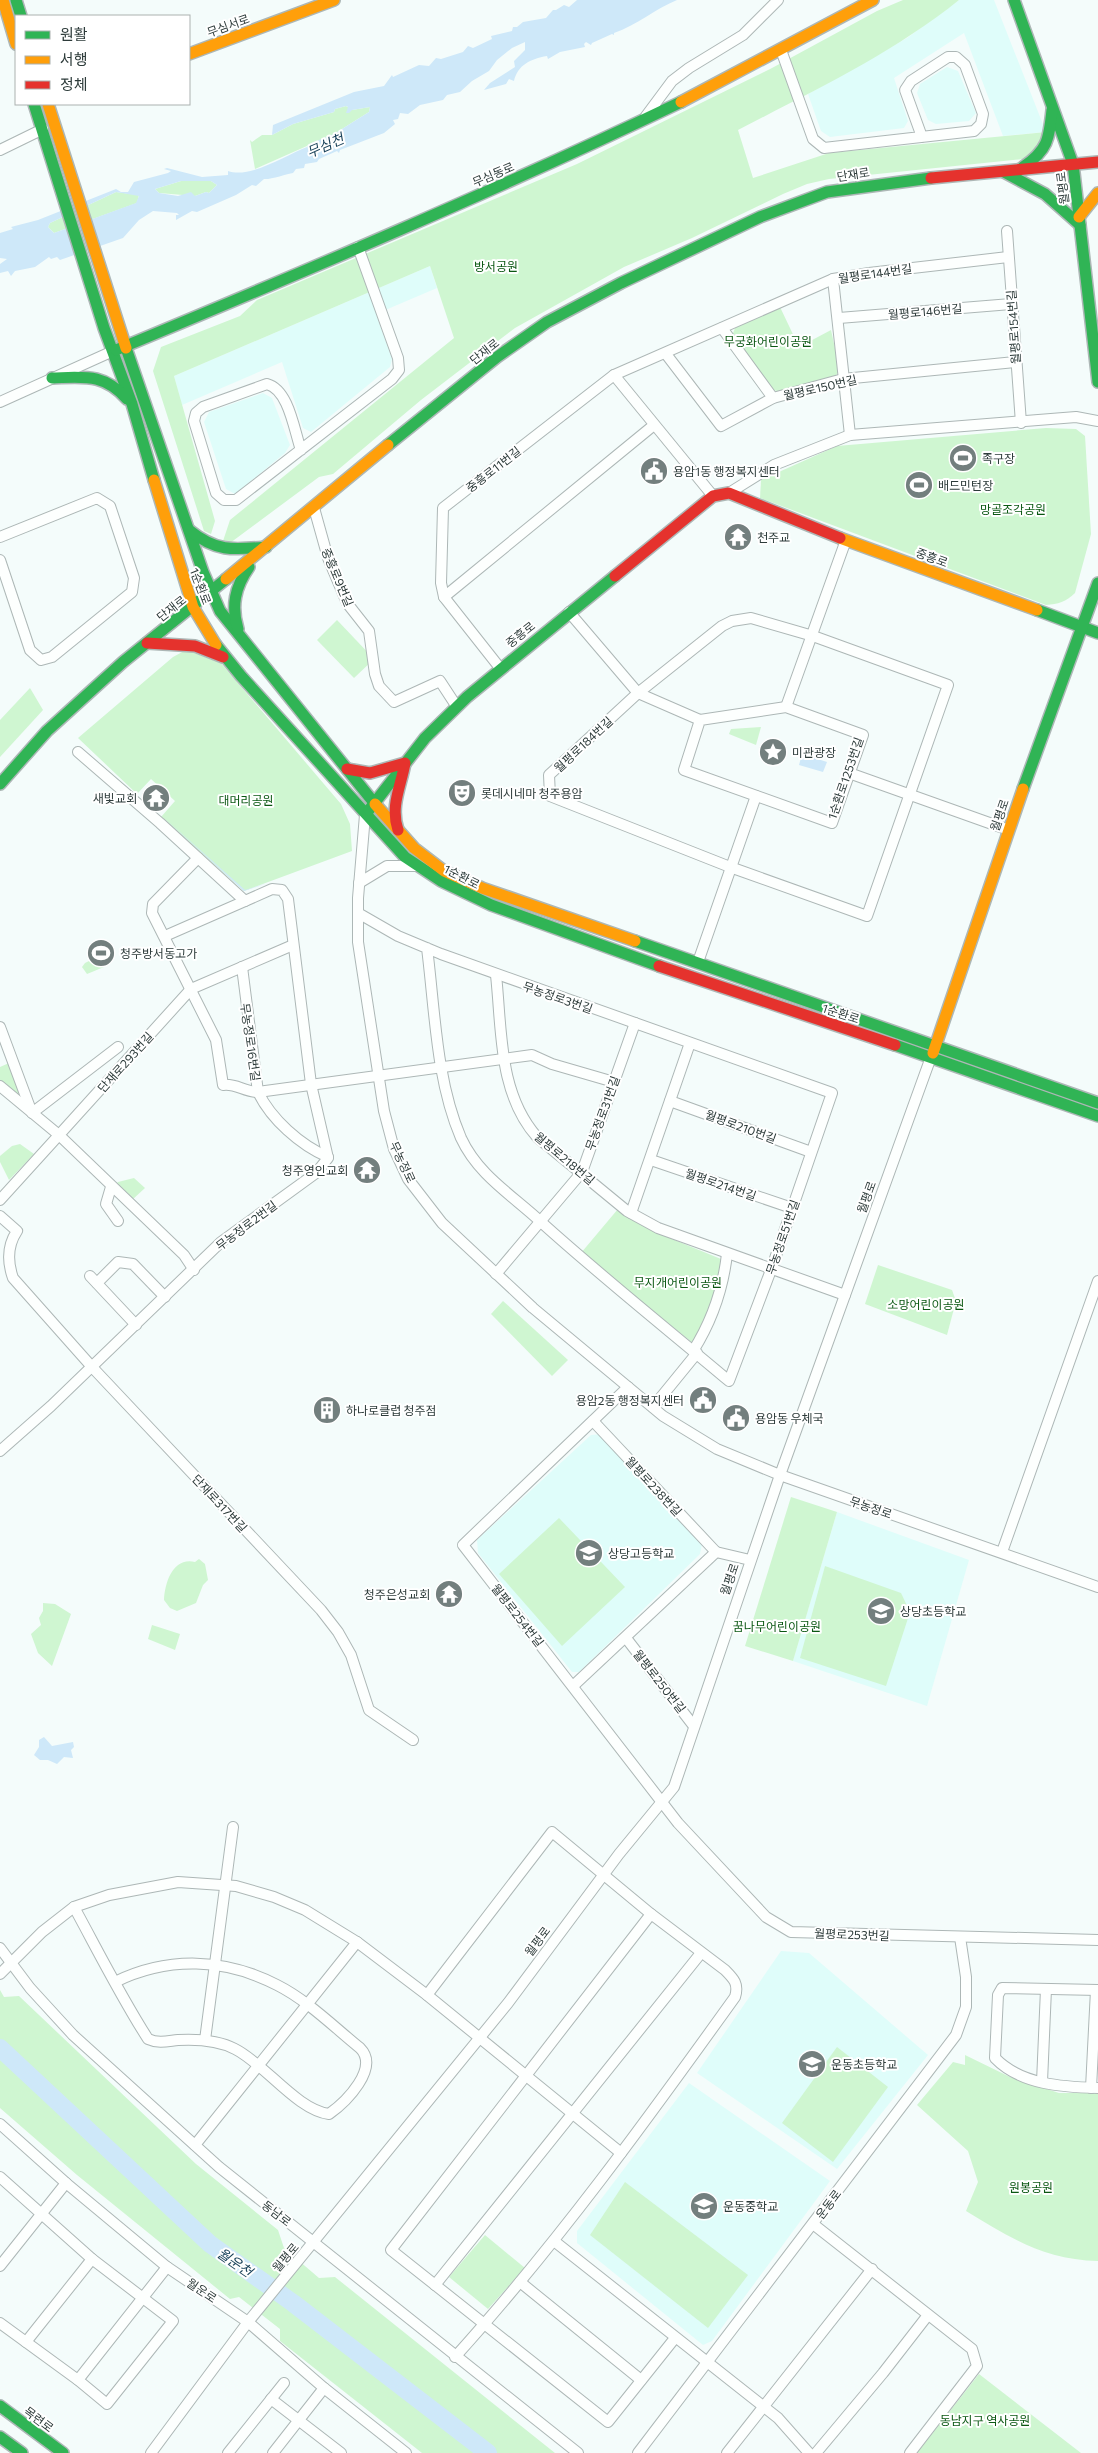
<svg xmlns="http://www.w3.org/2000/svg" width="1098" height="2453" font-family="Commissioner,'Noto Sans KR',sans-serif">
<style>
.built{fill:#dffdfa}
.green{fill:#cff6d1}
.water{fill:#cee8f9;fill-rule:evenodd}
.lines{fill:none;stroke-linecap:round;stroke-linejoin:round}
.river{stroke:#cee8f9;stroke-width:18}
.street-casing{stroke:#adb7b6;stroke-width:12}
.fast-casing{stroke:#adb7b6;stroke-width:14}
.slow-casing{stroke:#adb7b6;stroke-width:14}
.jam-casing{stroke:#adb7b6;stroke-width:14}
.street{stroke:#fdfffe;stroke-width:10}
.fast{stroke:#30b455;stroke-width:11}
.slow{stroke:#ff9f0a;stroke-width:11}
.jam{stroke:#e5322d;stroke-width:11}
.labels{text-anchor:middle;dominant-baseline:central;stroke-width:4;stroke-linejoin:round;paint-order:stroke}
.street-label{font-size:12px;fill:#2d3b3a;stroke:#fff}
.park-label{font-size:12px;fill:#0b5813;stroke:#fff}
.poi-label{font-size:12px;fill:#2d3b3a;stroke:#fff;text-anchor:start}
.water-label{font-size:14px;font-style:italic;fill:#163f57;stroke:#fff}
</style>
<rect width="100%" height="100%" fill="#f4fcfb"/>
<!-- built -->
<g class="built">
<polygon points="959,0 994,0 1046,132 1003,136 964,33 894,78 908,121 904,128 830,137 821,131 808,94 907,38"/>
<polygon points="947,67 958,71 976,113 969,121 936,124 928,120 917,93 920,84"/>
<polygon points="430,266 437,288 376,314 392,359 390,367 311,432 303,428 282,362 182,405 174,376"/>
<polygon points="263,393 272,398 290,445 285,453 235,494 226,489 204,422 209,412"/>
<polygon points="602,1434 702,1544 700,1554 579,1672 572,1672 478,1553 477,1540 591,1435"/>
<polygon points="837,1512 969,1560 927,1706 793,1661"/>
<polygon points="781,1951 809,1953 928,2055 837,2169 697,2073"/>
<polygon points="689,2083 830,2181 712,2341 703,2345 577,2243 577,2231"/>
</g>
<!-- green -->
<g class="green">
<path d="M903,0H959C892,54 813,91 738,130L753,178L829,153L1046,132L1033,158L829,179L807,184L783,194L692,238L624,267L515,328L421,400L333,474L319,477L230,543L223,541L230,520L454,338L430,266L174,376L215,521L211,534L204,531L153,371L161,347L240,316L257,300L577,164L772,68L877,11Z"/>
<polygon points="346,106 352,110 370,107 369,112 334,134 255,169 250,140 252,142 262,135 272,135 293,124 334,112 335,109"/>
<polygon points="181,181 211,181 217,185 209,193 206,192 195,196 159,193 155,189"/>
<polygon points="116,192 139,195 137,203 54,233 48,227 50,223"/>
<polygon points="780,307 799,347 831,330 838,362 838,373 833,378 781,392 773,390 732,336 735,328"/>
<path d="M1046,428L1076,429L1085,436L1091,534L1075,593C1066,602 1058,604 1046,605L760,498L761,480L837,446Z"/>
<polygon points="337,620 374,659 354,678 317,640"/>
<polygon points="186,650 221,663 341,804 350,824 352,851 244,891 161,817 175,801 151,779 137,794 78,738 173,657"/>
<polygon points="30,688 43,710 0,757 0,720"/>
<polygon points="761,727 756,745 729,734 731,729"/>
<polygon points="99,956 104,967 87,974 82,967 85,963"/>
<polygon points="9,1063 26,1104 0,1081 0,1067"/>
<polygon points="20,1144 34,1154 9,1180 0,1162 0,1156 12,1146"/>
<polygon points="134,1178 145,1188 132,1200 114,1186 118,1182"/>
<polygon points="618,1209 672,1239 721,1259 718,1284 694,1344 581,1253"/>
<polygon points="878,1265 952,1290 956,1301 947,1335 865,1304"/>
<polygon points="503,1301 568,1360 552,1376 491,1314"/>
<polygon points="791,1497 837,1512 793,1661 745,1646"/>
<polygon points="559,1518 625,1587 562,1646 499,1574"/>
<path d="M199,1559L205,1564L208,1580L203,1585L196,1603L177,1611L170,1608L164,1600C165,1582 173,1557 195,1562Z"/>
<polygon points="825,1566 901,1593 910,1612 886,1686 800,1658"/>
<polygon points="43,1603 55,1604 71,1614 52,1666 38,1653 31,1634 41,1625 39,1618 43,1611"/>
<polygon points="152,1625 180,1634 175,1650 148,1639"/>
<polygon points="0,1990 4,1997 19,1996 196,2164 278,2230 284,2248 319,2278 335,2277 555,2453 422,2453 280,2341 280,2329 239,2297 230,2299 77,2175 0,2108"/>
<polygon points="837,2047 888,2087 833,2162 782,2123"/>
<path d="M965,2055L1010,2077L1059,2093H1098V2261C1044,2260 1011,2238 966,2211L978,2182L968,2151L917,2105L953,2062L965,2065Z"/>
<polygon points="625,2182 748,2275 708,2328 590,2235"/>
<polygon points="485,2235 525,2268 488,2309 449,2277"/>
<polygon points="979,2374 1081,2453 917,2453"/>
</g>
<!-- water -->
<g class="water">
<path d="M577,0H677C655,9 637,25 614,33V35L612,34L592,43L591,45L586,42L584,44L585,47L560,52L548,59L547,56C530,59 518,65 514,81L509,79L506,84L484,90L490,83L515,67L514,61L525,50V42L512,48L497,60L489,71L472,81L460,92L447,95L443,100L420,105L408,114L400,113L398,119L393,120L395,124L384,133L340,150L339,153L337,151L319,159L317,162L305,164L304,168L296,169L293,173C287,174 269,180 264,179L256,186L252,185L236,195L197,212L192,211L176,220V215H179L177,213L153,211L139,220L123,238L60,260L57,257L51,259L49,257L35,267L15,271L11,276L8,271L0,273V264L7,259L0,258V233L13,229L11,227L38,220L116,189L121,192H128L134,182L168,173L171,171L164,169L167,168L202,177L228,175V171C250,179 286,155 307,147L309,144L334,134L369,112L370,107L352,110L349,113H346L348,107L346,106L335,109L334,112L293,124L272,135L273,125L354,92L384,86L392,75L393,77L419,65L429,66L436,58L441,59L463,52L468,46L473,48L492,39L491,36L512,31L513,27H517L523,22L546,18L553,10H556L564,5L569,7ZM181,181H211L217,185L209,193L206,192L195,196L191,192L178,196L159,193L155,189ZM116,192L139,196L136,203L54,233L48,227L50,223Z"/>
<polygon points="802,754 827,762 823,772 799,765"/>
<polygon points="162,816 245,890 268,883 244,891"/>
<polygon points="44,1737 52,1746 73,1742 74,1747 71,1750 73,1758 64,1757 57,1764 48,1760 40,1760 34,1755 39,1747 39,1740"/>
</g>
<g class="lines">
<!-- river -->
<polyline class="river" points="0,2048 210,2244 293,2303 488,2453"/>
<defs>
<g id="street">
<polyline points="781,50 813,139 824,148 974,131 981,124 983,114 965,65 956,57 948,57 911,81 905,90 922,137"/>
<polyline points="646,116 672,81 689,68 743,35 778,0"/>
<polyline points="0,150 43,129"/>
<polyline points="1007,231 1021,423"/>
<polyline points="833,279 850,435"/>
<polyline points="839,318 1011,304"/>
<polyline points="722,328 773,398"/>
<polyline points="666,354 721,426 773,398 843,379 1015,362"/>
<polyline points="614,375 713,496"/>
<polyline points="0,402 113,351"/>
<path d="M301,450C294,430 289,390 267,384L203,407L196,413L194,421L216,493L224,500H236L392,379L399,370L398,358L358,247"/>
<polyline points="729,493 774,465 850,435 1076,417 1098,421"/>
<polyline points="314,508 328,558 347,603 369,631 375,674 379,686 394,702 440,681 457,707"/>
<polyline points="0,537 97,498 110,506 134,578 132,592 52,657 41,660 30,650 0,560"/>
<polyline points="444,597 654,425"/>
<polyline points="569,612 638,693 700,720"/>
<polygon points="751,618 813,636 948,685 867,916 730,867 550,796 549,775 638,693 722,626 732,621"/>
<polyline points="500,668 444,597 441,583 443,508 614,375 833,279 869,273 1008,257"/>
<polygon points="786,707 863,735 832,823 684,770 700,720"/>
<polyline points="786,707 846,540"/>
<polyline points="849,773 1009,830"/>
<polyline points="365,815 358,898 358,942 384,1111 394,1149 408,1179 442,1223 533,1308 663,1416 717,1449 780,1475 1098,1587"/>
<path d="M198,858L153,904L152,913L216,1040L223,1085C236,1083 244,1092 258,1092L532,1055L552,1064L614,1082"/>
<polyline points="359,883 387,866 416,866"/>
<path d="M358,913L398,936L441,954L832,1093L771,1270L729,1381C666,1328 602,1277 541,1222C512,1195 478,1175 461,1138C436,1080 435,1011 427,948"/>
<polyline points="165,936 245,901"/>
<polyline points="698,962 756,796"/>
<path d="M242,967L258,1092C271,1119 300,1145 328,1157"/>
<path d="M496,975C502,1030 498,1093 537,1137L627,1211L658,1228L845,1295"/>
<polyline points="0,1027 32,1113 118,1047"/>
<polyline points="0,1086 59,1135 0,1200"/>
<polyline points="670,1101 811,1152"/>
<polyline points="651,1160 792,1208"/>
<polyline points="111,1187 106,1204 118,1221"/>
<polyline points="631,1213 690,1043"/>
<path d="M0,1216L17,1231C7,1246 7,1261 13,1278L92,1367L321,1610L338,1632L351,1655L369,1710L413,1740"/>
<polyline points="194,1270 184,1255 59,1135 191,989 293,945"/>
<polyline points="496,1274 582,1172 635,1023"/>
<polyline points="90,1276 136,1325"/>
<polyline points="97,1283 118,1262 133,1264 165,1297"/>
<path d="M693,1351C712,1321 723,1289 727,1254"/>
<polyline points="628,1387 463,1545 678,1823 766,1917 791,1932 1098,1940"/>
<polyline points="653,1407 697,1353"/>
<polyline points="593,1421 716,1552"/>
<polyline points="0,1451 51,1406 221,1242 316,1173 328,1158 311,1084 288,899 282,890 272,889 245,901 160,823 78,752"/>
<polyline points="1002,1552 1098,1281"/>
<polyline points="626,1638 693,1725"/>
<polyline points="573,1686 716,1552 750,1560"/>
<path d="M74,1907C98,1951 121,1997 148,2039C159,2044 168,2041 178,2040C197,2039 218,2040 235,2049C265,2064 297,2110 329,2114C346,2102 380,2068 360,2048C334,2027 307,2000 277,1985C225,1958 168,1956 115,1982"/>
<polyline points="651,1914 391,2250 608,2422 675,2338"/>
<polyline points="0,1948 30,1988 73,2035 219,2167 578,2453"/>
<polyline points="0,1974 42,1932 74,1907 109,1895 178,1882 236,1886 274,1897 305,1910 357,1942 427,1995 621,2153"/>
<path d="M1098,1990L1002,1988L998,1995L995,2058C1021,2085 1063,2087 1098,2088"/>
<path d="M427,1995L552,1832L651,1914L725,1970C734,1979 739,1984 735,1997C646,2121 557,2244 455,2357"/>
<polyline points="205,2040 233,1827"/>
<polyline points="1042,2082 1046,1989"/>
<polyline points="1091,2088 1096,1990"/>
<polyline points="0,2124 66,2183 167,2267 248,2322 324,2388 406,2453"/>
<polyline points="195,2145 357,1942"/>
<polyline points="0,2177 92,2259 173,2321 107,2404 78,2380"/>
<polyline points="813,2224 972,2349 977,2366 910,2453"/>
<polyline points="554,2241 778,2418 809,2453"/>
<polyline points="0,2266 66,2183"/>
<polyline points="520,2282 641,2380"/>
<polyline points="435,2285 701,1953"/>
<polyline points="0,2323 78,2380 167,2267"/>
<polyline points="26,2342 92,2259"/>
<polyline points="271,2399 341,2453"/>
<polyline points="151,2453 248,2322 508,2003 619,1854 674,1787 780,1475 931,1057"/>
<polyline points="228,2453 284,2383"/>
<polyline points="273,2453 324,2388"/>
<polyline points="638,2453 956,2035 966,2007 966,1977 960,1937"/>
<polyline points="727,2453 872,2269"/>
<polyline points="816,2453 883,2373 928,2315"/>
</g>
<g id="fast">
<polyline points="16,0 21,16"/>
<polyline points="1014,0 1073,164 1098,382"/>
<polyline points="34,104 104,328 132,404 154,480"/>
<path d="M1023,167C1048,150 1049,139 1052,110"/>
<polyline points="1004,172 1045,194 1080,225"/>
<polyline points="126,348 203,572 220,611 375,804"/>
<path d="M116,350C306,271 495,191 681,102"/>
<path d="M52,378C84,377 104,373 127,399"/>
<polyline points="388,445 497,357 547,322 621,283 760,217 827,192 931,178"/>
<path d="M189,530C216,552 233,550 266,547"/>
<polyline points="1037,610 1098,633"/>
<path d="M238,629C231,606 235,587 249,567"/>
<polyline points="216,645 241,676 405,857 441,881 491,905 659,966"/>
<polyline points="0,784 47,731 123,662 226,579"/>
<polyline points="1023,789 1098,583"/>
<polyline points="369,810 425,738 467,697 615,576"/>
<polyline points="635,941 1098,1103"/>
<polyline points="895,1045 1098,1116"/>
<polyline points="0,2406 63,2453"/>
<polyline points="0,2437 22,2453"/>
</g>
<g id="slow">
<polyline points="3,0 16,44"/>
<polyline points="189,54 334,0"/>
<polyline points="681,102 873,0"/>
<polyline points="48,104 126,348"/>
<polyline points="1079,217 1098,193"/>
<polyline points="154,480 193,607 216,645"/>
<polyline points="840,538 1037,610"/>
<polyline points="226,579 388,445"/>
<polyline points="375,804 414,848 444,871 482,888 635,941"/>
<polyline points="933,1053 1023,789"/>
</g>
<g id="jam">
<polyline points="931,178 1098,162"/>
<polyline points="615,576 713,496 729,493 840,538"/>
<polyline points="147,643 195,646 223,657"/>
<path d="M347,769L370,773L405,763C401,786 390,806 398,830"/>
<polyline points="659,966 895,1045"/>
</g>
</defs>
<!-- street casing -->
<use href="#street" class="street-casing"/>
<!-- fast casing -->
<use href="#fast" class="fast-casing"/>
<!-- slow casing -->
<use href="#slow" class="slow-casing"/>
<!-- jam casing -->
<use href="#jam" class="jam-casing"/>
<!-- street -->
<use href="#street" class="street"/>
<!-- fast -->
<use href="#fast" class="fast"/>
<!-- slow -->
<use href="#slow" class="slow"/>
<!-- jam -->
<use href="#jam" class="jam"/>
</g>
<!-- icons -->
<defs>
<symbol id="stadium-disc" viewBox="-11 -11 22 22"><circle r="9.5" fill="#737f7e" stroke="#fff"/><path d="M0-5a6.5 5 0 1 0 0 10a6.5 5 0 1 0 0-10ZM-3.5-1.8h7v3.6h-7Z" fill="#fff"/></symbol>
<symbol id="civic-disc" viewBox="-11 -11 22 22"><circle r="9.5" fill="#737f7e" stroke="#fff"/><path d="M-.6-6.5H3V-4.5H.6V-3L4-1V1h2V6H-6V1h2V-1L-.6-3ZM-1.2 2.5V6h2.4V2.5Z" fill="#fff"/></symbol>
<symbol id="temple-disc" viewBox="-11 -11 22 22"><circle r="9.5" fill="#737f7e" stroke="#fff"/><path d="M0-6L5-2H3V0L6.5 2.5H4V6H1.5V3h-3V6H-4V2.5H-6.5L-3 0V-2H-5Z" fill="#fff"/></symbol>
<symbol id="sight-disc" viewBox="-11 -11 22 22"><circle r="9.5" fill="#737f7e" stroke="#fff"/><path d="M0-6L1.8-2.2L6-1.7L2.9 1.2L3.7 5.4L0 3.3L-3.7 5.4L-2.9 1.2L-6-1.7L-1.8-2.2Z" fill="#fff"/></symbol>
<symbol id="theatre-disc" viewBox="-11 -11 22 22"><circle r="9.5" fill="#737f7e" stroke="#fff"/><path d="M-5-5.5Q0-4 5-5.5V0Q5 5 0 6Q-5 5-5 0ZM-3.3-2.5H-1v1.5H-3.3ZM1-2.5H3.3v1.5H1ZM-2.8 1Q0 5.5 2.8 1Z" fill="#fff"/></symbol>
<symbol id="building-disc" viewBox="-11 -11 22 22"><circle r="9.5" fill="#737f7e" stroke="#fff"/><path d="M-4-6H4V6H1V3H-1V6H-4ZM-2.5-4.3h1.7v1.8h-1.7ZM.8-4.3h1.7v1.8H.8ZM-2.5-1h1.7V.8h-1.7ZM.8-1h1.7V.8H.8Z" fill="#fff"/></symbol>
<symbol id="school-disc" viewBox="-11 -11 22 22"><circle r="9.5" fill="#737f7e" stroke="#fff"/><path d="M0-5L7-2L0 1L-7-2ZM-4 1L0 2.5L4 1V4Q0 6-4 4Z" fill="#fff"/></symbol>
</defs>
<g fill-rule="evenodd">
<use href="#stadium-disc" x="947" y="442" width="32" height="32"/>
<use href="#civic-disc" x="638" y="455" width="32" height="32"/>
<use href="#stadium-disc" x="903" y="469" width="32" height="32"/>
<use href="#temple-disc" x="722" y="521" width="32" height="32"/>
<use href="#sight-disc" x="757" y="736" width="32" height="32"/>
<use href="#theatre-disc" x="446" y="777" width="32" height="32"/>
<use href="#temple-disc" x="140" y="782" width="32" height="32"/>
<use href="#stadium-disc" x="85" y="937" width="32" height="32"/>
<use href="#temple-disc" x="351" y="1154" width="32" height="32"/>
<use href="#civic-disc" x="687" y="1384" width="32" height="32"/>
<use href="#building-disc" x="311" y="1394" width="32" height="32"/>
<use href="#civic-disc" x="720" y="1402" width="32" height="32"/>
<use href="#school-disc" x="573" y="1537" width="32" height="32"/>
<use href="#temple-disc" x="433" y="1578" width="32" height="32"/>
<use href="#school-disc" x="865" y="1595" width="32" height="32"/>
<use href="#school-disc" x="796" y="2048" width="32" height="32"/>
<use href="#school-disc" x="688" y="2190" width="32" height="32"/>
</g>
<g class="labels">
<!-- street labels -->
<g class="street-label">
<text transform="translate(228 25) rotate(-20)">무심서로</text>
<text transform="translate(493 174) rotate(-23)">무심동로</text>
<text transform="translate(853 174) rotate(-9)">단재로</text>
<text transform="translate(1062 188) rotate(-97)">월평로</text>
<text transform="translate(875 273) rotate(-8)">월평로144번길</text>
<text transform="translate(925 311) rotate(-5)">월평로146번길</text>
<text transform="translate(1013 327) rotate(-94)">월평로154번길</text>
<text transform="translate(484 351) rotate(-38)">단재로</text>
<text transform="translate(820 387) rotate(-13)">월평로150번길</text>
<text transform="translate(493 469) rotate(-38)">중흥로11번길</text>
<text transform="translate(932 557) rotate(20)">중흥로</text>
<text transform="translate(338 577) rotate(67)">중흥로9번길</text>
<text transform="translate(201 586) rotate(69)">1순환로</text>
<text transform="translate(171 608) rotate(-38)">단재로</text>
<text transform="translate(520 634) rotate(-39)">중흥로</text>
<text transform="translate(583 744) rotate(-43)">월평로184번길</text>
<text transform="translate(845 778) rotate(-71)">1순환로1253번길</text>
<text transform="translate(999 815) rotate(-71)">월평로</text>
<text transform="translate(462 876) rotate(27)">1순환로</text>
<text transform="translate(558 997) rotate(19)">무농정로3번길</text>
<text transform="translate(841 1013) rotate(18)">1순환로</text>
<text transform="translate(251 1042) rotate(82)">무농정로16번길</text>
<text transform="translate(125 1062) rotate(-48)">단재로293번길</text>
<text transform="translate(602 1113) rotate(-70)">무농정로31번길</text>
<text transform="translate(741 1126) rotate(20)">월평로210번길</text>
<text transform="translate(565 1158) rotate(40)">월평로218번길</text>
<text transform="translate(403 1162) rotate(65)">무농정로</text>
<text transform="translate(721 1184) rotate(19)">월평로214번길</text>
<text transform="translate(866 1197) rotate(-70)">월평로</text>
<text transform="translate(246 1225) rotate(-37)">무농정로2번길</text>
<text transform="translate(782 1237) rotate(-71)">무농정로51번길</text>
<text transform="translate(654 1486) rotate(47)">월평로238번길</text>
<text transform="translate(220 1503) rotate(47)">단재로317번길</text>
<text transform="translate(871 1507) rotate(19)">무농정로</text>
<text transform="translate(729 1579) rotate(-71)">월평로</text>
<text transform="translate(518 1615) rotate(52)">월평로254번길</text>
<text transform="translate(660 1681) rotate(52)">월평로250번길</text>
<text transform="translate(852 1934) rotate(2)">월평로253번길</text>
<text transform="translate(537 1941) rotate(-53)">월평로</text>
<text transform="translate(828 2204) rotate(-53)">운동로</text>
<text transform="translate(277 2213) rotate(38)">동남로</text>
<text transform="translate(285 2257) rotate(-50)">월평로</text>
<text transform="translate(202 2290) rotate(34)">월운로</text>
<text transform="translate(39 2419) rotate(37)">목련로</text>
</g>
<!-- park labels -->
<g class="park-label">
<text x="496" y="266">방서공원</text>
<text x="768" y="341">무궁화어린이공원</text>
<text x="1013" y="509">망골조각공원</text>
<text x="246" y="800">대머리공원</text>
<text x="678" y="1282">무지개어린이공원</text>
<text x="926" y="1304">소망어린이공원</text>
<text x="777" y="1626">꿈나무어린이공원</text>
<text x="1031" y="2187">원봉공원</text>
<text x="985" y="2420">동남지구 역사공원</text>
</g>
<!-- poi labels -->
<g class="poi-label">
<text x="982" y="458">족구장</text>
<text x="673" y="471">용암1동 행정복지센터</text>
<text x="938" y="485">배드민턴장</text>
<text x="757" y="537">천주교</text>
<text x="792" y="752">미관광장</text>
<text x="481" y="793">롯데시네마 청주용암</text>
<text x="137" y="798" text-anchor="end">새빛교회</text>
<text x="120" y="953">청주방서동고가</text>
<text x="348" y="1170" text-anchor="end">청주영인교회</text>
<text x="684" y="1400" text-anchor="end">용암2동 행정복지센터</text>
<text x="346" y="1410">하나로클럽 청주점</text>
<text x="755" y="1418">용암동 우체국</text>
<text x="608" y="1553">상당고등학교</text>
<text x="430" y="1594" text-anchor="end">청주은성교회</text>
<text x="900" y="1611">상당초등학교</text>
<text x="831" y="2064">운동초등학교</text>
<text x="723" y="2206">운동중학교</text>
</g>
<!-- water labels -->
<g class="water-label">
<text transform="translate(325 145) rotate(-24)">무심천</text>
<text transform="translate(235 2262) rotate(35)">월운천</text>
</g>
</g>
<!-- legend -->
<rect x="15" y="15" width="175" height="90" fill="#ffffff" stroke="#abb1b0"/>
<rect x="25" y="31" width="25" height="8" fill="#30b455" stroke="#abb1b0"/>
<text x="60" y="40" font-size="15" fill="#2d3b3a">원활</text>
<rect x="25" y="56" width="25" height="8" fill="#ff9f0a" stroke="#abb1b0"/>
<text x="60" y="65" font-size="15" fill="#2d3b3a">서행</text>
<rect x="25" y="81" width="25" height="8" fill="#e5322d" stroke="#abb1b0"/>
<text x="60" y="90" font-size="15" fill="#2d3b3a">정체</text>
</svg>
